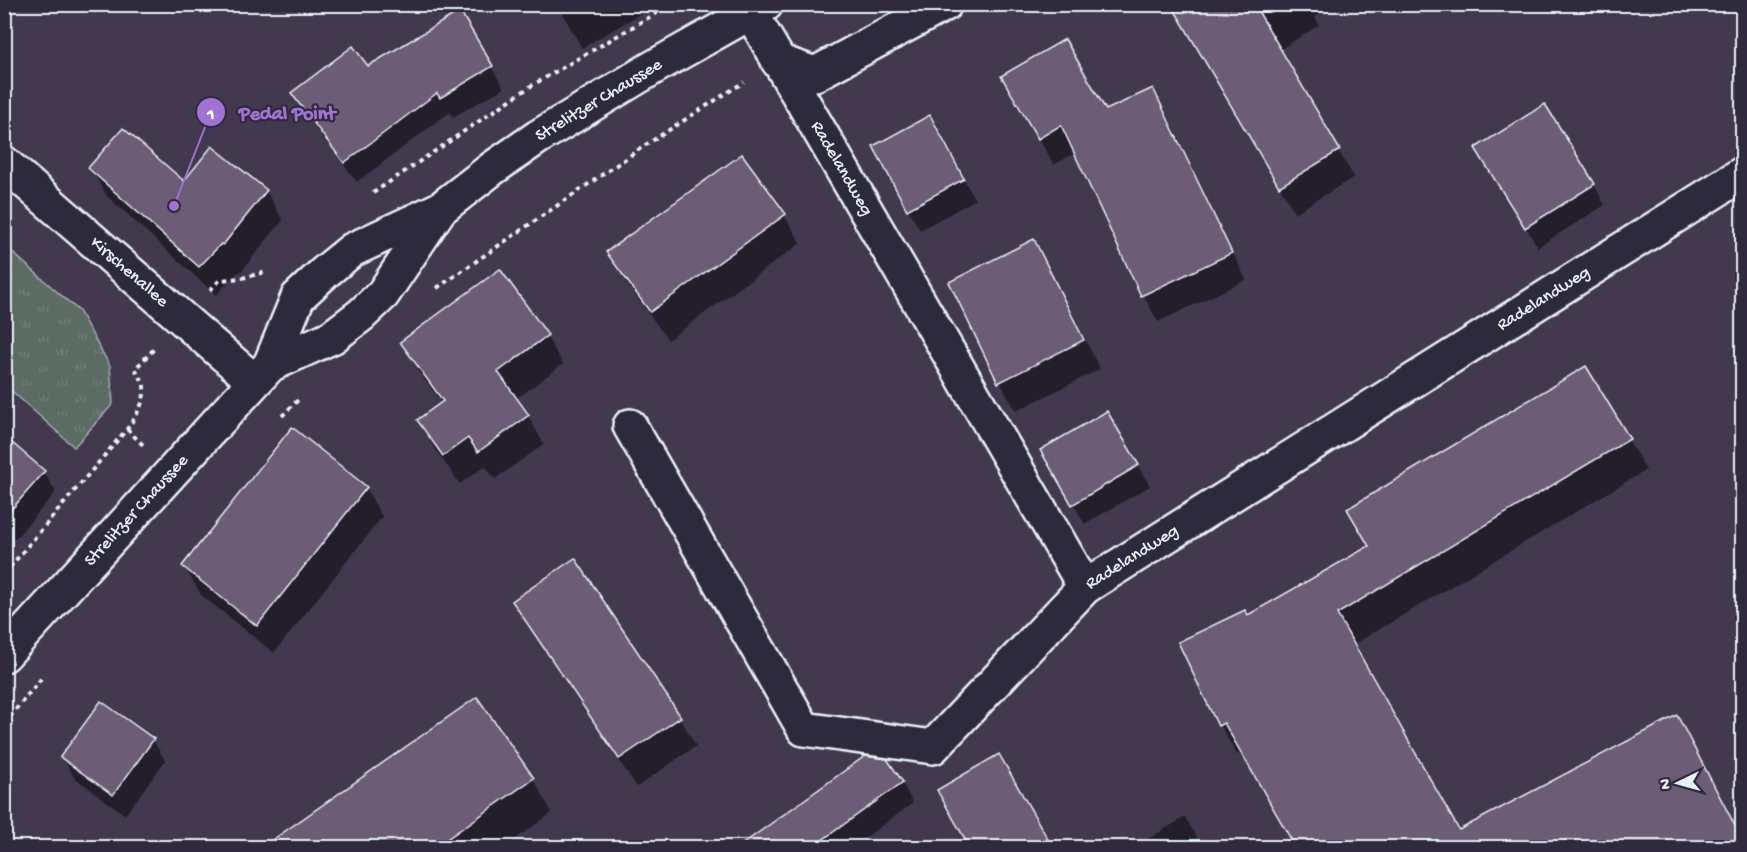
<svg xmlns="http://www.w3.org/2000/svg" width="1747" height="852" font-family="'Gochi Hand',sans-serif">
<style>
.grass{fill:url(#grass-tufts);stroke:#a2aeae;stroke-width:1.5}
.shadow{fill:#0007}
.building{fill:#6d5b74;stroke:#e8f1f8;stroke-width:1.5}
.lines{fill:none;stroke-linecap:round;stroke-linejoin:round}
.minor-casing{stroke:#e8f1f8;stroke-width:38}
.path{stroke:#e8f1f8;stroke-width:4;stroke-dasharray:4.5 4.5;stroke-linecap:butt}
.minor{stroke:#2f2a3d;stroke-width:33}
.labels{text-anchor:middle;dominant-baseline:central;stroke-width:4.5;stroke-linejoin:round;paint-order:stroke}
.street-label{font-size:18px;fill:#e8f1f8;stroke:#2f2a3d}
.leader{fill:none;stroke:#a171d3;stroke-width:2}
.callout-dot{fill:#a171d3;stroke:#2f2a3d;stroke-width:2}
.mark-label{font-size:18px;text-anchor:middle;font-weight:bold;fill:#fff}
.callout-label{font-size:20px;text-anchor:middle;font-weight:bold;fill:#a171d3;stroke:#2f2a3d;stroke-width:4.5;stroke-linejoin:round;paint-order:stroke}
</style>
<defs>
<pattern id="grass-tufts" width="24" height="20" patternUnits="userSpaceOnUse" patternTransform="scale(1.5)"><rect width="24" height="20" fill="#5b6c63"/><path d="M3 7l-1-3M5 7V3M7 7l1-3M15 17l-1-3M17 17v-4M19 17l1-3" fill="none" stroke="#73817a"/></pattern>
</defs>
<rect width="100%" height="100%" fill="#42394e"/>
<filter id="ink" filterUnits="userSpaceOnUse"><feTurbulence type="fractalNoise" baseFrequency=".0167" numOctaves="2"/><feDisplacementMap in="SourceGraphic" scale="12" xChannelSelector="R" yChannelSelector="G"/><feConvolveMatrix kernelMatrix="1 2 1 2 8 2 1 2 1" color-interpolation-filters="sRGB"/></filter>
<g filter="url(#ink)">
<!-- grass -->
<polygon class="grass" points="5,246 79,311 110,366 113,404 74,447 5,385"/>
<!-- shadow -->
<g class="shadow">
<polygon points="557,4 657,4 582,48"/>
<polygon points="1173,4 1337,4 1315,17 1319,25 1279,50 1354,177 1295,213"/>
<polygon points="460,13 504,88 453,117 450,112 357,182 305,114 293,93 368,68"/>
<polygon points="1003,77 1106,112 1152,90 1168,116 1246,280 1158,322 1143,295 1075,153 1054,165"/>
<polygon points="942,138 975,200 920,230 908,209"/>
<polygon points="213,148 266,191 283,220 240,273 238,272 216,295 107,196 90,168 184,184"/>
<polygon points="1489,169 1594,185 1605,205 1538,247"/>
<polygon points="784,215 801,243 668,340 625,281 608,253"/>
<polygon points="1033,241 1050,270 1100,369 1016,411 1000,382 951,283"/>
<polygon points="546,336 563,364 516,399 528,416 544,444 495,479 485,466 460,484 435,449 418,421 442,403 418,371 402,342"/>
<polygon points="1585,368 1646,470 1353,645 1459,832 1298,848 1243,752 1237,755 1220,725 1248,617 1371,547"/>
<polygon points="1106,413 1150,486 1085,524 1042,450"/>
<polygon points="4,438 44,472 56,492 15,539 14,538 4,549"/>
<polygon points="366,488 382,517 274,653 201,595 184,566"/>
<polygon points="514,601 680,718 696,746 637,787 531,630"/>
<polygon points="102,703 153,740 165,761 125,815 74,777 62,757"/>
<polygon points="533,778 552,813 503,848 263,848"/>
<polygon points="902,783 913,803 851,848 740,848"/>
<polygon points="1185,817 1203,848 1133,848"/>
</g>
<!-- building -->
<g class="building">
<polygon points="1171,4 1254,4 1340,150 1279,187"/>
<polygon points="460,11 493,66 440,98 437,93 344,163 291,93 353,46 368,66"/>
<polygon points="1065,39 1106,110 1153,88 1232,253 1141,296 1061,125 1038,139 1001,76"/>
<polygon points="1545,104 1595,184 1525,228 1475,148"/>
<polygon points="930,115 964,179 907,210 873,146"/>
<polygon points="123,128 184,181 212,146 267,190 223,245 221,244 199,267 88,168"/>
<polygon points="742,154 786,214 650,312 606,252"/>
<polygon points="1034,239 1084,340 998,383 949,282"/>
<polygon points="500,269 548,335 498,372 529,415 478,452 468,438 443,456 417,420 443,401 400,342"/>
<polygon points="1586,366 1630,439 1337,614 1459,830 1677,715 1743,841 1743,848 1296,848 1224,723 1218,726 1178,642 1245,610 1248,615 1369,546 1347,509"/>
<polygon points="1107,411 1139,465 1072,505 1040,450"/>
<polygon points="292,427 367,487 257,626 182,566"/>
<polygon points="4,436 45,471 4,518"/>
<polygon points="575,558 681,717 619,759 512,601"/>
<polygon points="477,697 534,778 434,848 261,848"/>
<polygon points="101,701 154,739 113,795 60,757"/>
<polygon points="999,754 1053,848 970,848 937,790"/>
<polygon points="865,756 887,759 903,782 811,848 737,848"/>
</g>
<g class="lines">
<defs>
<g id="minor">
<path id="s1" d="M751,13L1085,587"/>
<polyline points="778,61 815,74 945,4"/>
<path id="s2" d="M4,163L254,381"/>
<path id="s3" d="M270,365L298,297L325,272L352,250L440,209L493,168L538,137L654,67L766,4"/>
<path id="s4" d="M630,426L804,729L933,747L1085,587L1742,174"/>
<path id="s5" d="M4,655L270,365L332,337L361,315L383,294L440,209"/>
</g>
</defs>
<!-- minor casing -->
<use href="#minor" class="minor-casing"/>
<!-- path -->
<g class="path">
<polyline points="373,193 531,86 672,4"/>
<polyline points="437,288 644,146 744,82"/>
<polyline points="210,290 220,280 242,278 266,272"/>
<polyline points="282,416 300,398"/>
<polyline points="127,429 144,446"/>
<path d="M4,574L127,429C136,416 148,399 143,382C141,378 138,373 135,369L155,348"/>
<polyline points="4,724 44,675"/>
</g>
<!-- minor -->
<use href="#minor" class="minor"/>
</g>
</g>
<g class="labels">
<!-- street labels -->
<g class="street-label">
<text stroke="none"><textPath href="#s3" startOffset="435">Strelitzer Chaussee</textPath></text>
<text stroke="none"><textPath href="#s1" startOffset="180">Radelandweg</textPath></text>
<text stroke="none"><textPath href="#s2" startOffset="166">Kirschenallee</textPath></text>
<text stroke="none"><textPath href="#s4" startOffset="1242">Radelandweg</textPath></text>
<text stroke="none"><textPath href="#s5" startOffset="196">Strelitzer Chaussee</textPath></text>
<text stroke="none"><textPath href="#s4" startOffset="756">Radelandweg</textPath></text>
</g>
</g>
<!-- callouts -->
<path class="leader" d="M174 206L211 112"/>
<g class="callout-dot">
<circle cx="174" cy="206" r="6"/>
<circle cx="211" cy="112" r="15"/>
</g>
<g class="mark-label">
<text x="211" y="119">1</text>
</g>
<g class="callout-label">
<text x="287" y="119">Pedal Point</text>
</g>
<!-- margin -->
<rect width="1747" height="852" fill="none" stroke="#2f2a3d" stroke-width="24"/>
<rect x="12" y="12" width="1723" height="828" fill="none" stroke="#e8f1f8" stroke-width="2" filter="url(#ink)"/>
<!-- north arrow -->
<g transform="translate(1678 783) rotate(265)" stroke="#2f2a3d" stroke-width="4.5" paint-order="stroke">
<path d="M0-4.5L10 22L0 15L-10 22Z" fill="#e8f1f8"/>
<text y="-9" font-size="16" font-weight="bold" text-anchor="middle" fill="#e8f1f8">N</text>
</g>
</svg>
